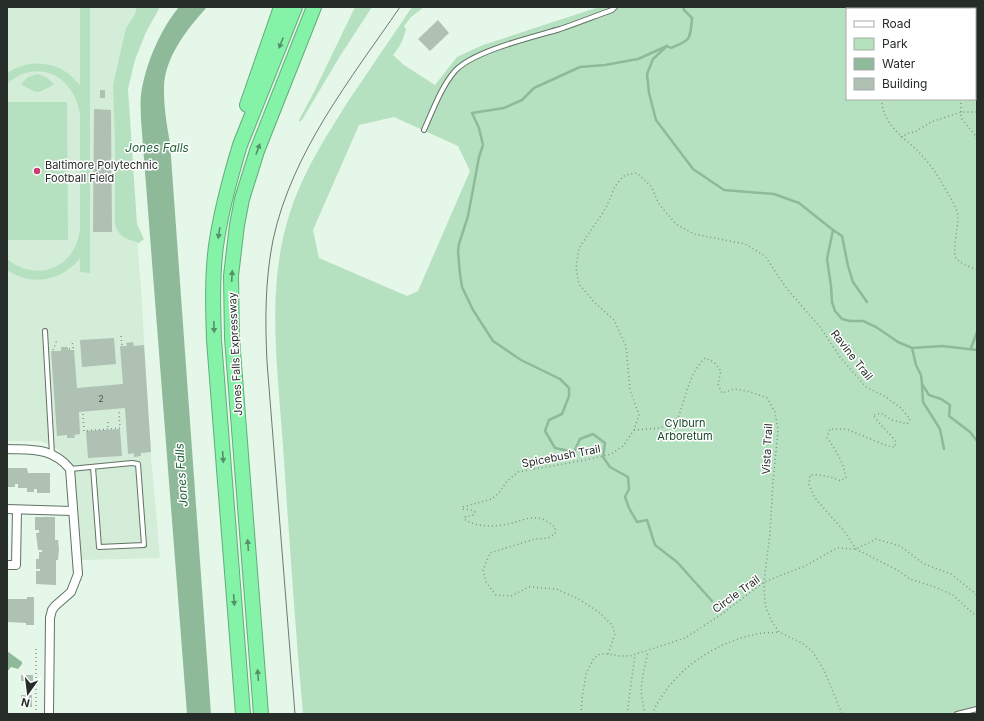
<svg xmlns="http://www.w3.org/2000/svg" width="984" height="721" font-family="Inter,sans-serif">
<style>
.built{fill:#d3edd9}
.green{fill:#b6e1c1;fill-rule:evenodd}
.water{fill:#8fba9a}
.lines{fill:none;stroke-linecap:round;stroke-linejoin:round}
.stream{stroke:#8fba9a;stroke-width:2.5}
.building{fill:#afc1b3}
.service-casing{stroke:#617265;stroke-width:6}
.minor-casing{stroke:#617265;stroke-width:10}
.motorway-casing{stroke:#63ad7b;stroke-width:16}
.path{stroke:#859288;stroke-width:1.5;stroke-dasharray:1 3;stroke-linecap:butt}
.service{stroke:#fff;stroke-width:4}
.minor{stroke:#fff;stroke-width:8}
.motorway{stroke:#84f2a7;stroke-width:14}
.tram{stroke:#6f7a72;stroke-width:1}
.oneway{fill:#559068}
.poi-dot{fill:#cb3f72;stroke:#fff;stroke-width:1.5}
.labels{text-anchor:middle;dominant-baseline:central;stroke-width:3;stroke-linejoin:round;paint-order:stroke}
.number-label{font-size:9px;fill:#48524b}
.poi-label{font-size:11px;fill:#262d28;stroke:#fff;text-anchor:start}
.street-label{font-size:11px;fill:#262d28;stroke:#fff}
.park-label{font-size:11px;fill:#164828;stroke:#fff}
.water-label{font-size:12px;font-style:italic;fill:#216339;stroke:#fff}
</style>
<rect width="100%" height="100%" fill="#e4f7e8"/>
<!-- built -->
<polygon class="built" points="7,7 150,7 125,89 141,289 151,456 160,558 81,560 75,472 59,450 48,444 40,441 7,441"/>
<!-- green -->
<g class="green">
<path d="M80,7H90V273L80,272V258C62,281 32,287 7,270V259C38,284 77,267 80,228V115C75,76 37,57 7,84V73C25,61 48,60 66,72C71,75 76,81 80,85Z"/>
<path d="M137,7H160L146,32L135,60L128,89L137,224L144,239L139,243C126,238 120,239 115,224V140L113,85L126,28L135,14Z"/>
<polygon points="355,7 372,7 340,56 302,120 299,122 299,120 313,94"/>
<path d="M412,7H424L411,17L404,26L406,29C403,40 400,47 393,55L404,65L435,85L457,57L483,45L599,7H977V714H303C295,625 289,535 283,446C278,371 266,292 288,219C301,175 325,138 349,100C370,69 391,38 412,7ZM847,9H975V99H847ZM394,117L458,146L470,171L418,291L407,296L319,258L313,230L359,125Z"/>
<path d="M37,74L46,77L54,84C36,95 38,94 21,84L28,77Z"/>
<polygon points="7,102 67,102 68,240 7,240"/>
</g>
<!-- water -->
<g class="water">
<path d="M179,7H207C187,29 163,59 164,91C164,109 167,126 170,143L211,714H187L141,120C141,112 140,103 141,95C145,65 160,30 179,7Z"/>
<polygon points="7,651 22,662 22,664 18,669 11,667 7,672"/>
</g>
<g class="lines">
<!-- stream -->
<g class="stream">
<path d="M683,7L684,10L692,18C690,40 691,40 671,48L667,46L653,59L647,74L649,93L656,120L693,169L724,190L774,194L799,203L833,230L827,259L831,286L832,302L835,311L842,319L850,321H863L876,327L898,342L912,348L942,346L977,350"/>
<polyline points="667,46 638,59 605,65 580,67 534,88 522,100 504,108 472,113 479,128 483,145 479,157 468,216 459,244 458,251 460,274 462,287 473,310 493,341 521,360 560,379 569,388 569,396 562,414 549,420 545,431 555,448 574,452 580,439 593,434 605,443 603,457 610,467 628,477 629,489 625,497 629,508 637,522 647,520 655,545 677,562 712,601"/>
<polyline points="833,230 842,236 848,266 853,282 867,302"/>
<polyline points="912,348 916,365 921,375 922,384 929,395 941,399 950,405 949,416 970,432 977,441"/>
<polyline points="971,348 977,332"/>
<polyline points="922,385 923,402 940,429 944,449"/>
</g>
</g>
<!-- building -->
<g class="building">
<polygon points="438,20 449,33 430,51 418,39"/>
<rect x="100" y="90" width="5" height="8"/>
<polygon points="94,109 111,110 112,232 93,232"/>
<polygon points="114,338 116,364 82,367 80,340"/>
<polygon points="133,342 134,346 144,345 151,452 141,453 141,456 134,457 134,453 128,454 125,408 79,412 80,434 74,435 75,438 67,438 67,435 57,436 51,351 61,351 61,347 68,347 68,350 74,350 77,388 123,384 120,346 127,346 126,343"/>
<polygon points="120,429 122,456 88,458 86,431"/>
<polygon points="8,468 27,468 28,473 50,473 50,493 37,493 37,489 34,489 34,492 27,492 27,488 18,488 18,484 15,484 15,487 7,487"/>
<polygon points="35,517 55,517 55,540 58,540 59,549 58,560 56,560 56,585 36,584 36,571 40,571 40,569 36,569 36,559 39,559 39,552 42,552 42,550 38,550 36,533 39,533 39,530 35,530"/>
<polygon points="27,597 34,597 34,625 26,625 26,623 7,622 7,599 27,599"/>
<rect x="21" y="675" width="12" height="6"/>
<rect x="21" y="695" width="11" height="12"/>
</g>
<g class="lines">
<defs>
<g id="service">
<path d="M424,130C433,110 441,87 455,71C473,51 533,37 560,29C578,23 595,16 612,10L615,7"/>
<polyline points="45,331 52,454"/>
<polyline points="70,469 132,463 138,464 144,545 99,547 93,467"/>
<polyline points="957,714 977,709"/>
</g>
<g id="minor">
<path d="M7,449C32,450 52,447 70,469L78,574L71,592L55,606L52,610L50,618L49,714"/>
<polyline points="7,509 72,511"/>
<polyline points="7,565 16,565 17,510"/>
</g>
<g id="motorway">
<polyline points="247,105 281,7"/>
<path d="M243,714L214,340C213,309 212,277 216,246C221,211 230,178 240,145L295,7"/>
<polyline points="261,714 232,338 231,276 237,225 242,199 257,151 314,7"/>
</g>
</defs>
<!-- service casing -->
<use href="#service" class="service-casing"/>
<!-- minor casing -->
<use href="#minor" class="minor-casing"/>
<!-- motorway casing -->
<use href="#motorway" class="motorway-casing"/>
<!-- path -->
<g class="path">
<polyline points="861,7 862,9"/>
<polyline points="975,7 977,9"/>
<polyline points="961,9 963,7"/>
<polyline points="975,31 977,28"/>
<polyline points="975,58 977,58"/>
<path d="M881,99C885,131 907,137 925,159C935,170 942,183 949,195C953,202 958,210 958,218C958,227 952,252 956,258C960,264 971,267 977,270"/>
<polyline points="961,99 961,118 975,135 977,140"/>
<polyline points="901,137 909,133 915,132 931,122 961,112 977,112"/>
<polyline points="121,336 122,345"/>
<polyline points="69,349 73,348 72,340"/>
<polyline points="53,350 57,340"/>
<polyline points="83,414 84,431 120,428 119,412"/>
<polyline points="108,422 108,429"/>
<path d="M634,430L660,428L678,418C686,397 688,375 705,358L714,362L721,371L718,384L722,393L734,389L751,392L767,398L775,412L778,431L773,481L770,533L764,582L765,605L771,620L779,632L802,643L812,651L824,670L842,714"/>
<path d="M608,654L615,634L612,625L600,613L577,598L556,589L529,587L511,596L496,595L486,582L483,570L490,553L535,539L548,538L555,534V527C549,523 544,518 536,518C528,517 520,521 512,523C496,527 478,528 464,519L465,517L473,515L475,512L472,510L462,509L463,507L492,499L499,493L507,481L518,472L591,459L611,454L623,446L634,430L639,415L630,390L626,346L614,320L595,303L579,284L576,268L579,248L606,208L615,186L625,175L637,173L651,186L659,204L676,224L694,234L745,244L765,256L787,289L820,327L840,357L866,387L886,397L901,408L910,419L907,424L892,420L881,413L873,415C880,425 889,432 896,442L895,447L888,446L846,429H830L827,438C836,450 843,462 846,477L841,481C831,477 821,474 810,475L809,485L815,498L844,531L856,549L899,571L910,579L935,587L953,595L977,617"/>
<polyline points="36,714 36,647"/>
<polyline points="581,714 582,699 586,674 594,658 600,654 608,654 620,656 630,656 685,638 722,614 764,582 805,566 837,548 856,549 876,539 900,546 924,564 951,574 977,595"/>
<polyline points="627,714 635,655"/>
<path d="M645,714C643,704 640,692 642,682C643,672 646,662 648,651"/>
<path d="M652,714C671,672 713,642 758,634C765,632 772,633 779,632"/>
</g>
<!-- service -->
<use href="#service" class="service"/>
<!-- minor -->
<use href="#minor" class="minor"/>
<!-- motorway -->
<use href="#motorway" class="motorway"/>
<!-- tram -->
<path class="tram" d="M295,714L267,362C265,321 265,280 273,240C292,152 350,80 400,7"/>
</g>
<!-- one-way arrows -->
<defs><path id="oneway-solid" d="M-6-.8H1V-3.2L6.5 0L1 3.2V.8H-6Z"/></defs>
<g class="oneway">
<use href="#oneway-solid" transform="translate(281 43) rotate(112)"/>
<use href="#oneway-solid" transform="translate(258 149) rotate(-70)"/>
<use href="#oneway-solid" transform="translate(219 233) rotate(99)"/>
<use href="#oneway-solid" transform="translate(232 276) rotate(-87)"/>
<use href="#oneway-solid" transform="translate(214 327) rotate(88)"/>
<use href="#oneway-solid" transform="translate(223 457) rotate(86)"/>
<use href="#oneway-solid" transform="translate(248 545) rotate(-94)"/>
<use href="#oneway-solid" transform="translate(234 600) rotate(86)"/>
<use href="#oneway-solid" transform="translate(258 675) rotate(-94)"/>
</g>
<!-- markers -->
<circle class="poi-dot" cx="37" cy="171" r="4"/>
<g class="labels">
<!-- number labels -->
<g class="number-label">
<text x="101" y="398">2</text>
</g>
<!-- poi labels -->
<g class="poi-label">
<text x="45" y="165">Baltimore Polytechnic<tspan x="45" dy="13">Football Field</tspan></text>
</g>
<!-- street labels -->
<g class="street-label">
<text transform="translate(235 354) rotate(-93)">Jones Falls Expressway</text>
<text transform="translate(852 355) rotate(52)">Ravine Trail</text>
<text transform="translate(767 449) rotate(-87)">Vista Trail</text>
<text transform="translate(561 456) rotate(-11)">Spicebush Trail</text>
<text transform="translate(736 594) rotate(-36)">Circle Trail</text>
</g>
<!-- park labels -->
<g class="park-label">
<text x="685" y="423">Cylburn<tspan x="685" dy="13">Arboretum</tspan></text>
</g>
<!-- water labels -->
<g class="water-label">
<text x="157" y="147">Jones Falls</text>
<text transform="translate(181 475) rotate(-94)">Jones Falls</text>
</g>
</g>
<!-- border -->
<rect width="984" height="721" fill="none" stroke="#262d28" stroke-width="16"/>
<!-- legend -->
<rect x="846" y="8" width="130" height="92" fill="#ffffff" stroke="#a8aba9"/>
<rect x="854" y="21" width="20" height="6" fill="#ffffff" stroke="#a8aba9"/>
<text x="882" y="28" font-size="12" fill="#262d28">Road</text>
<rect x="854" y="38" width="20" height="12" fill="#b6e1c1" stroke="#a8aba9"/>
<text x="882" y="48" font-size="12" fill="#262d28">Park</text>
<rect x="854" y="58" width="20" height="12" fill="#8fba9a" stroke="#a8aba9"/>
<text x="882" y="68" font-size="12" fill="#262d28">Water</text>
<rect x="854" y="78" width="20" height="12" fill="#afc1b3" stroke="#a8aba9"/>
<text x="882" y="88" font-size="12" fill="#262d28">Building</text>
<!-- north arrow -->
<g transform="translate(28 693) rotate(194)" stroke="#ffffff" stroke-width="3" paint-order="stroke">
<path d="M0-3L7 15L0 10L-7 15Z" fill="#262d28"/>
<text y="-6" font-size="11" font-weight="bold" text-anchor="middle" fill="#262d28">N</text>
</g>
</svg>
